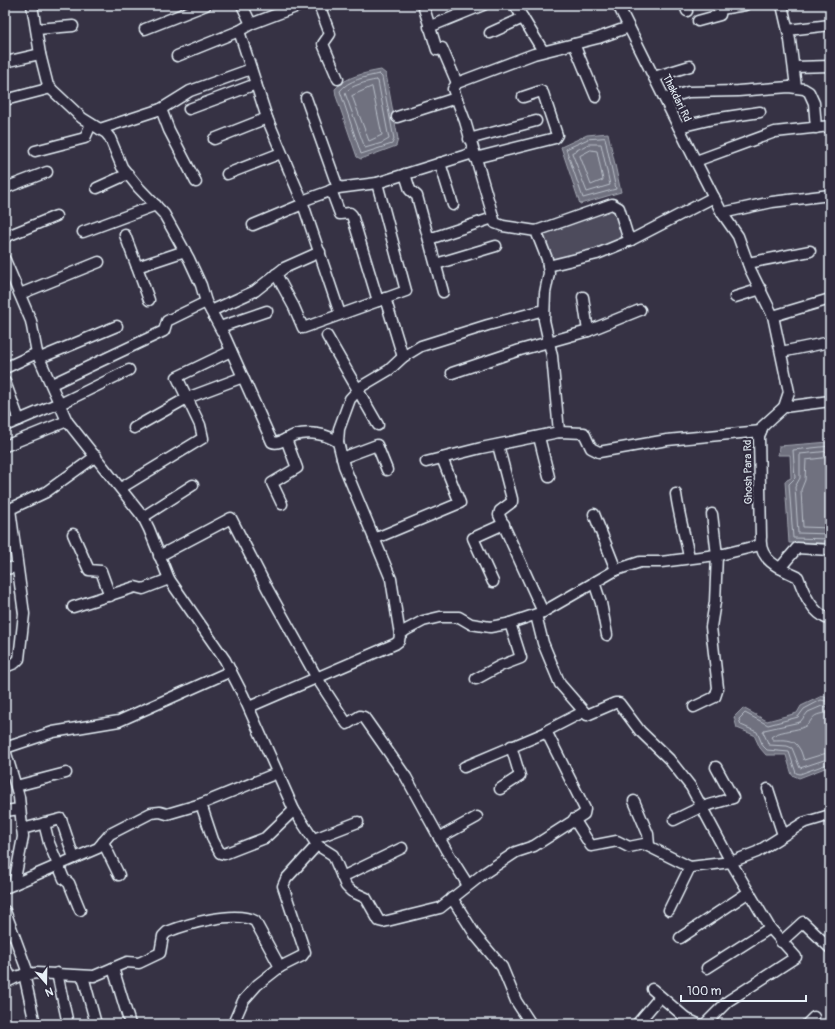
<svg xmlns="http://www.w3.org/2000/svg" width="835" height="1029" font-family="Pangolin,sans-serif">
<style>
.green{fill:#4d4b5c;stroke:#9a9eaa}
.water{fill:#70717f;stroke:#a0a4af}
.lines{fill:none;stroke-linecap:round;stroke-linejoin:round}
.shore{stroke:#b8bec8;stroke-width:1}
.street-casing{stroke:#e8f1f8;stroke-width:13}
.street{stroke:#2f2a3d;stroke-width:10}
.labels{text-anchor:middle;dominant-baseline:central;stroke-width:4;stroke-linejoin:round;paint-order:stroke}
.street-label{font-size:11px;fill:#e8f1f8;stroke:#2f2a3d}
</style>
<rect width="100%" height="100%" fill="#363244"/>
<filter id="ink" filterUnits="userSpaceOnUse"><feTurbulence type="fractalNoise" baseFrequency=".025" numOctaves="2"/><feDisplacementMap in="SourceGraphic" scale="8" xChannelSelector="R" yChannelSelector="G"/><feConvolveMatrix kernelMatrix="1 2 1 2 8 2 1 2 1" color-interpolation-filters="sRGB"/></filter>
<g filter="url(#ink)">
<!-- green -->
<polygon class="green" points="613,209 617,211 625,239 588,252 553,261 550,259 543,234"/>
<!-- water -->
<g class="water">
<path d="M381,70L386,74L398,139L396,146L361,159L357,157L336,96L335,89C347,76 365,73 381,70Z"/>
<polygon points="608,133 621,192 580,204 561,147 587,135"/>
<polygon points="830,442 830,543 789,543 785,481 791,478 790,455 778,455 779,446"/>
<polygon points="822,696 830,699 830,766 799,778 792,775 786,755 766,755 760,748 754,735 737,728 734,717 743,708 767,721 797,713 801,706"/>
</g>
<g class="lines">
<!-- shore -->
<g class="shore">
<path d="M379,74L382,77L394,139L392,144L361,154L340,91C348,80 366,77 379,74Z"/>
<path d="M376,80L378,81L389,139L382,143L365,148L345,93C351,85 366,82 376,80Z"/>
<polygon points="372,87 382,135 369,141 352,96"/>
<polygon points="605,138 616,189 583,198 566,149 588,139"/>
<polygon points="589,144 601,144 610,185 587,192 572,153"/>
<polygon points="591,150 597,151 603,180 591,185 580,156"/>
<polyline points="830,446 793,450 795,478 789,484 793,538 830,539"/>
<polyline points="830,451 800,454 800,478 795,487 798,533 830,534"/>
<polyline points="830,457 806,460 805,480 801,490 803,527 830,528"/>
<polyline points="830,702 821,700 804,709 798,717 768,725 745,713 739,719 741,725 757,732 763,746 767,750 789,752 796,773 800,774 830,763"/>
<polyline points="830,707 822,706 808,712 800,722 764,730 763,732 769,745 787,746 792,748 800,768 830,758"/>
<path d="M830,713C806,713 816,723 801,728C792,731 778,731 771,737L773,740C783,740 794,738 799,748C802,752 802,756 804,760L830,752"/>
</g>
<defs>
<g id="street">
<path d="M32,5L40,54L48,86L82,118L106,133L110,138L122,167L138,187L164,214L189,259L201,285L206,302L225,337L272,442C279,445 288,437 295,435C310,431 326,434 338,442"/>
<polyline points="242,5 251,24 301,5"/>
<polyline points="319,5 330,34 323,44 338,79"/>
<polyline points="423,5 437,50"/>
<polyline points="515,5 543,51"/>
<path d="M618,5L692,154L722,213L738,236L750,269L773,316L789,392L784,407L763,426L759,436L761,537C758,560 780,569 798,577C804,594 812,613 830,620"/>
<polyline points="685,5 687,11"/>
<polyline points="782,5 790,40 796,87"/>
<polyline points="698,21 720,15 721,9 745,5"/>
<polyline points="429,27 483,5"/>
<polyline points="37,29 73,26"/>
<polyline points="145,29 206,5"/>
<polyline points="788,30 830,25"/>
<polyline points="239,31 267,118 302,201 340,314"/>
<polyline points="490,33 523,18"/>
<polyline points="574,44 596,97"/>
<polyline points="442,48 457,83"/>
<polyline points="177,56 239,31 251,24"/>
<polyline points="5,62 40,54"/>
<polyline points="795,67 830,66"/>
<polyline points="654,77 690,66"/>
<polyline points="306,98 338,188"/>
<polyline points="665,99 688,92 738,91 789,87 804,89 809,92 814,103 816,128"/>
<polyline points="5,100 51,88"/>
<polyline points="161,109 169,130 196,182"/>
<polyline points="189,109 256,84"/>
<polyline points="397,117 456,98"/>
<polyline points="679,127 713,119 760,112"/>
<polyline points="100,129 161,109 190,91 251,69"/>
<polyline points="214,139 267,118"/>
<polyline points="469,139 536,121"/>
<polyline points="35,151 85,138 91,124"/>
<polyline points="475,158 555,138 557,135 543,93 541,91 523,97"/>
<polyline points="696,161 775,132 830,126"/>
<polyline points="440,163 453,205"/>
<polyline points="227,174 281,153"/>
<polyline points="405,174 410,190 417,196 443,292"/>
<polyline points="5,188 47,172"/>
<polyline points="97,188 128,174"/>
<polyline points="331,190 340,214 350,213 352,215 378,301"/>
<polyline points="302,201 338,188 377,183 473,153"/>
<polyline points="722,213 772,202 830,195"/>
<polyline points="253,225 303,204"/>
<polyline points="536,231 612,204 619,208 627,234 631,240"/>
<polyline points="83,232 156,205"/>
<polyline points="125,235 137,267"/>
<polyline points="5,237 56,216"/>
<polyline points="429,239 493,218"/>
<polyline points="5,260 31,321 37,353 67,421 143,517 149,529 169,579 225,660 243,695 294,810 317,845 333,855 346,886 351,891 366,898 379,921 383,922 440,908 483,874 516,852 534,846 584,814 585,809 547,733 548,730 583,712"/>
<polyline points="748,263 810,251"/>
<polyline points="436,264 496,246"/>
<polyline points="548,266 597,254 631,240 714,197"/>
<polyline points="276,274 294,307 303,328 406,291 377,183"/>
<polyline points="20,294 99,262"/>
<polyline points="583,297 588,331"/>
<polyline points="735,297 761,289"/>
<polyline points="385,298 403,357"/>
<polyline points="149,300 137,267 185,251"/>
<polyline points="211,311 255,291 284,268 320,252"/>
<polyline points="773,316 830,299"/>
<polyline points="220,327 267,311"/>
<polyline points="327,336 378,425"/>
<polyline points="781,352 830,342"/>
<polyline points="40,358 117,326"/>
<polyline points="5,368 37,353"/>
<polyline points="452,373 520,350 588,331 640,310"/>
<polyline points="5,382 19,420"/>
<polyline points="52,384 164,331 167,321 206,302"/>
<polyline points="60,404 129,370"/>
<polyline points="784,407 830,401"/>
<polyline points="5,426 59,403"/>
<polyline points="134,428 187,398 243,377"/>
<polyline points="559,432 552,356 544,320 545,293 549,273 547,259 536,231 503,226 495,223 465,121 453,89 457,83 534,54 598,38 629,27"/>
<polyline points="539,437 549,477"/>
<polyline points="498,445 512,499 512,502 500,511 499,515 543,612"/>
<polyline points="5,446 67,421"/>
<polyline points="342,458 377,445 387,470"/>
<polyline points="426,462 481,448 559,432 584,433 591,448 599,452 667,440 761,431"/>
<polyline points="121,488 203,438 200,425 177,377 231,351"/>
<path d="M676,494C679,516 685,536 689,557"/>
<polyline points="282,504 272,483 297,468 286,439"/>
<polyline points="594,514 616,570"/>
<polyline points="143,517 193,485"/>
<polyline points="73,534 89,570 101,571 110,596"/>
<polyline points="374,539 460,503 442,458"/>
<polyline points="159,556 231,518 267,588 317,678 347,724 360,716 364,717 406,777 446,850 468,885"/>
<polyline points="780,568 797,548 830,550"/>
<polyline points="5,569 17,567"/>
<polyline points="493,582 473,538 504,524"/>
<polyline points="594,582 601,603 607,635"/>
<polyline points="73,607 135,587 143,589 169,579"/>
<polyline points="536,615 543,643 560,684 587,715 615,703 619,703 640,731 669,759 691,787 731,862 770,928 796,957 728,1001 705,1024"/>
<polyline points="400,635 391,579 344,466 338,442 339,429 350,399 362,386 389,370 403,357 421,346 488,325 544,310"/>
<polyline points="5,667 15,663 19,659 24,614 10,509 46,492 96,456"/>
<polyline points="476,679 500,666 521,658 510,623"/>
<polyline points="249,707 395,644 399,641 400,635 406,630 423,621 440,617 459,617 471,624 490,627 507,624 543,612 616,570 640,562 661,562 724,554 760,545"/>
<polyline points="694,707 715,697 718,688 711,627 715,602 717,555 712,514"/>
<polyline points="5,748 53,732 119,721 231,671"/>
<polyline points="5,750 19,797 23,837 14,884"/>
<polyline points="464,767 547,732"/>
<polyline points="16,786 66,773"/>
<polyline points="500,789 520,776 511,746"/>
<polyline points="768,789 783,835"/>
<polyline points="634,801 648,834 649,845"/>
<polyline points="201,804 213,840 220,853 224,854 265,838 294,810"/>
<polyline points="702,807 733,798 716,767"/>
<polyline points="5,811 20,809"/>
<polyline points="574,819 591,846 617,841 629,847 644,844 690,867"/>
<polyline points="674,820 701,807"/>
<polyline points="44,823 49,843 64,879 69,883 80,910"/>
<polyline points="22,829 61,819 74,858"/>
<polyline points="439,838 477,817"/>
<polyline points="314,839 358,822"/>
<polyline points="103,842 119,875"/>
<polyline points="342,877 402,848"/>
<polyline points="5,888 98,848 110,834 151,813 160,812 167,814 201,804 277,773"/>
<polyline points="452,898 476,936 502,967 516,1001 531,1024"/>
<polyline points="669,910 690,867 731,862 757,852 803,823 830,815"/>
<polyline points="5,911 28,973"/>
<polyline points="680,938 749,892"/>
<polyline points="781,942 803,922 830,948"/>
<polyline points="5,966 12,979"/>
<polyline points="113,968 130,1024"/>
<polyline points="707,968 770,928"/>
<polyline points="57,973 68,1024"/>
<polyline points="24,974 35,1024"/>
<polyline points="83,976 96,1024"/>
<path d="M5,983L19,976L36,973L94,976L127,962L139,963L160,953L163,936L167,932C187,924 235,910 255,921L280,967"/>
<polyline points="652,989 687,1019 698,1024"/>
<polyline points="233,1024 243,1001 257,985 280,967 302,956 305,952 283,886 286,879 317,845"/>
<polyline points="637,1024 660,997"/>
<polyline points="807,1024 814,1017"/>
</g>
</defs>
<!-- street casing -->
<use href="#street" class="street-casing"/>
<!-- street -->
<use href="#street" class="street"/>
</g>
</g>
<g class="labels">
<!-- street labels -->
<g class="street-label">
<text transform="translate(677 98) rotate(64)">Thakdari Rd</text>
<text transform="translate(748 472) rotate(-91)">Ghosh Para Rd</text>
</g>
</g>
<!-- margin -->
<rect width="835" height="1029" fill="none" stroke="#2f2a3d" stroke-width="20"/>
<rect x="10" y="10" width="815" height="1009" fill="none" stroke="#e8f1f8" stroke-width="1.5" filter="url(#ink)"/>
<!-- north arrow -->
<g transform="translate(46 983) rotate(160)" stroke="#2f2a3d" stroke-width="3" paint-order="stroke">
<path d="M0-3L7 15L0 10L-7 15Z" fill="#e8f1f8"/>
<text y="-6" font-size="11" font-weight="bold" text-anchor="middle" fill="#e8f1f8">N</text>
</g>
<!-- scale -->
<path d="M681 995v6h125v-6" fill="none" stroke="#e8f1f8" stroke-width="2"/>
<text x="687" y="995" font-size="12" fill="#e8f1f8" stroke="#2f2a3d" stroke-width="3" paint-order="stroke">100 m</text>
</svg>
